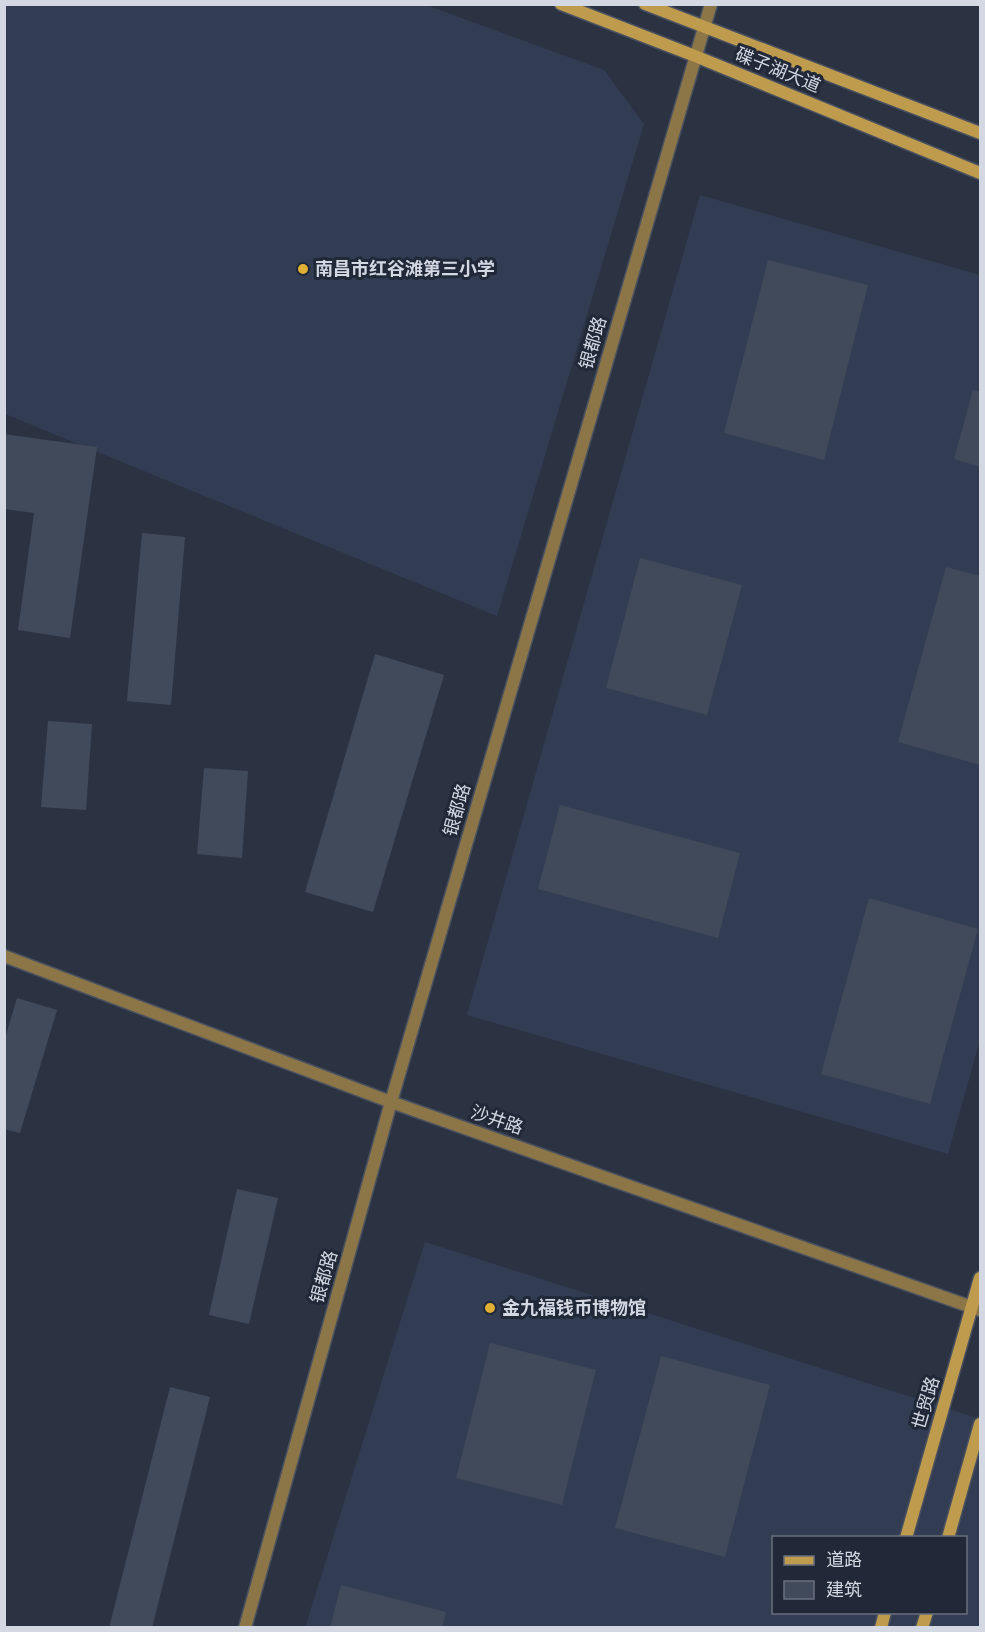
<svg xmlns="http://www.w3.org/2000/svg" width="985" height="1632" font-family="'Times New Roman','Noto Sans SC',serif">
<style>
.built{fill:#323d53;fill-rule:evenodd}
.building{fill:#414a5b}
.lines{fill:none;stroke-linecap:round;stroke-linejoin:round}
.tertiary-casing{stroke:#495160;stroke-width:15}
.secondary-casing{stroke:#495160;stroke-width:15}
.tertiary{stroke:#8c7647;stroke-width:12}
.secondary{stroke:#bf9b4d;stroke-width:12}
.poi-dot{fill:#e1af34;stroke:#212939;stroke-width:2}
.labels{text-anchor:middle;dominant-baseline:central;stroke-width:6;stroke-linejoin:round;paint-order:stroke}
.street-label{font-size:18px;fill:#d3d8e3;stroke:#212939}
.poi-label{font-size:18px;font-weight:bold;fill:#d3d8e3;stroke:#212939;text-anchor:start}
</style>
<rect width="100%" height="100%" fill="#2b3343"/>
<!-- built -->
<g class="built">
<polygon points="4,5 426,5 604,70 644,124 497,616 5,414"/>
<polygon points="700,195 980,275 980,1040 948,1154 467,1015"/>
<path d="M425,1242L980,1419V1627L305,1628ZM774,1538H966V1612H774Z"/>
</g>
<!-- building -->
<g class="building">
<polygon points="768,260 868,285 824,460 724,433"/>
<polygon points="973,390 980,392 980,467 954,459"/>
<polygon points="4,434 97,447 70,638 18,630 34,513 4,509"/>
<polygon points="142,533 185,537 171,705 127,701"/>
<polygon points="640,558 742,585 707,715 606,688"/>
<polygon points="946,567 980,576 980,765 898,742"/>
<polygon points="375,654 444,675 373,912 305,892"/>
<polygon points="48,721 92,724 86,810 41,807"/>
<polygon points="204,768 248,771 242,858 197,854"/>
<polygon points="560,805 740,853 718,938 538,889"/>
<polygon points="869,898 978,929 930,1104 821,1074"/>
<polygon points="17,998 57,1010 20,1133 4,1129 4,1042"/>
<polygon points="237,1189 278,1198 249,1324 209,1315"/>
<polygon points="490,1343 596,1370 562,1505 456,1478"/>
<polygon points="661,1356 770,1385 725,1557 615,1528"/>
<polygon points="170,1387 210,1397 152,1628 109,1628"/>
<polygon points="341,1585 446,1612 442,1628 330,1628"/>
</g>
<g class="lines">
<defs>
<g id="tertiary">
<polyline points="4,956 391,1102 980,1310"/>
<polyline points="245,1628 391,1102 711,4"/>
</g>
<g id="secondary">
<polyline points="561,4 695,56 980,173"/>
<polyline points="645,4 980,133"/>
<polyline points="906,1538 980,1278"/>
<polyline points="948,1538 980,1424"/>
<polyline points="881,1628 885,1612"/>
<polyline points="922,1628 927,1612"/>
</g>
</defs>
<!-- tertiary casing -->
<use href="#tertiary" class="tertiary-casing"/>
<!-- secondary casing -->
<use href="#secondary" class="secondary-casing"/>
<!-- tertiary -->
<use href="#tertiary" class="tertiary"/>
<!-- secondary -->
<use href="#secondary" class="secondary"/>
</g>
<!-- markers -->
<g class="poi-dot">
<circle cx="303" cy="269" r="6"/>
<circle cx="490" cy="1308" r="6"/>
</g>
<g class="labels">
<!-- street labels -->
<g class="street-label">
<text transform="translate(778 70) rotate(22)">碟子湖大道</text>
<text transform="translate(593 343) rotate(-74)">银都路</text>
<text transform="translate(457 810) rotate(-74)">银都路</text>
<text transform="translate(497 1120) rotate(19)">沙井路</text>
<text transform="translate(324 1277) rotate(-74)">银都路</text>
<text transform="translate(926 1403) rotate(-74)">世贸路</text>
</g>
<!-- poi labels -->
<g class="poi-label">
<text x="315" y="269">南昌市红谷滩第三小学</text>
<text x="502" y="1308">金九福钱币博物馆</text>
</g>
</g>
<!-- border -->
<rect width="985" height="1632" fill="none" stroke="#d3d8e3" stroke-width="12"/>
<!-- legend -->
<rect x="772" y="1536" width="195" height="78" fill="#212939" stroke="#686f7d" stroke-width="1.5"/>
<rect x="784" y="1556" width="30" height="9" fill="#bf9b4d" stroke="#686f7d" stroke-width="1.5"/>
<text x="826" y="1566" font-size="18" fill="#d3d8e3">道路</text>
<rect x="784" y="1581" width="30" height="18" fill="#414a5b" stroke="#686f7d" stroke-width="1.5"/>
<text x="826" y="1596" font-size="18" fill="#d3d8e3">建筑</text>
</svg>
